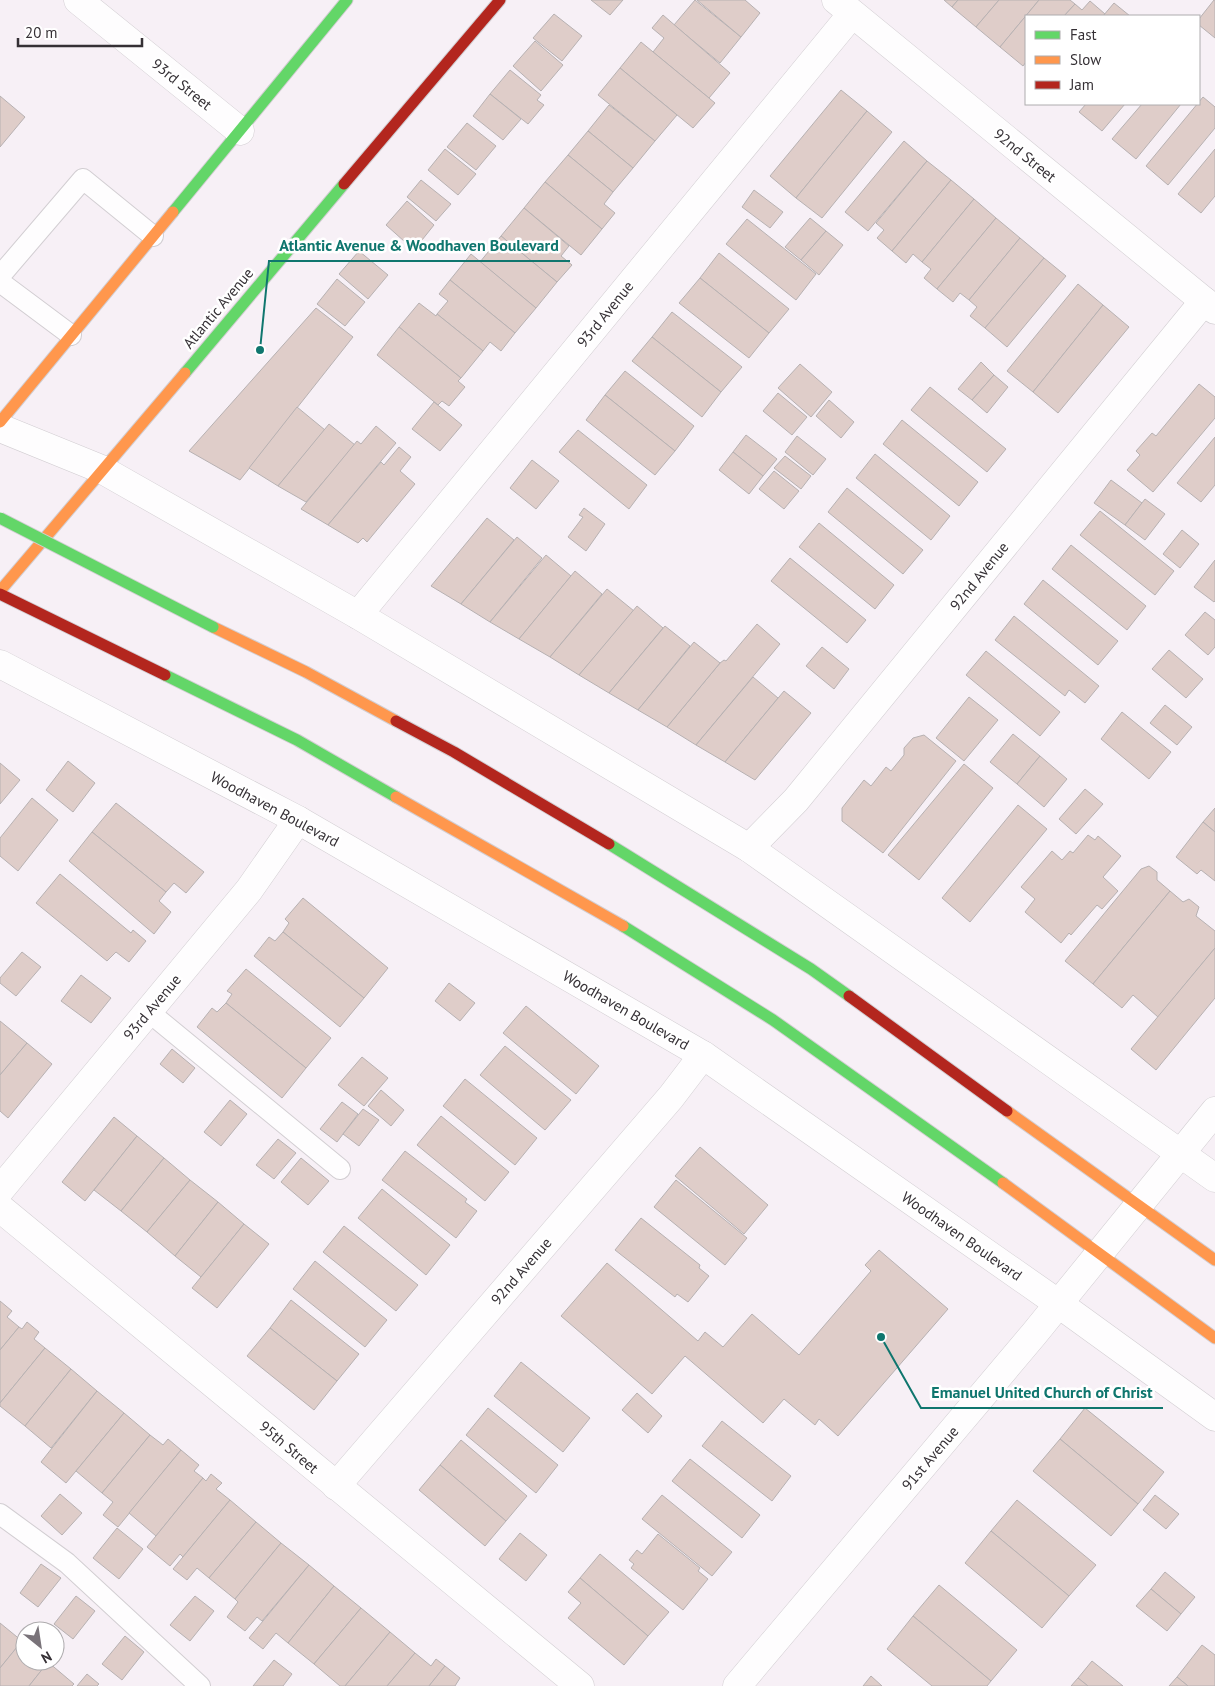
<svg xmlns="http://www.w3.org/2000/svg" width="1215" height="1686" font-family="'PT Sans',sans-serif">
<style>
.building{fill:#dfcdc9;stroke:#b7b1b2}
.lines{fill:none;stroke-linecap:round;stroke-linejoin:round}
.lane-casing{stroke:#d2ced2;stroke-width:22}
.street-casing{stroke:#d2ced2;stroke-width:29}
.fast-casing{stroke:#d2ced2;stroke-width:13}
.slow-casing{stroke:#d2ced2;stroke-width:13}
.jam-casing{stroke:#d2ced2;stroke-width:13}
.lane{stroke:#fefdfe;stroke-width:20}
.street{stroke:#fefdfe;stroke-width:28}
.fast{stroke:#63d668;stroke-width:11}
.slow{stroke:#ff974d;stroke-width:11}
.jam{stroke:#b3261e;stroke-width:11}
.fast-bridge-casing{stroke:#d2ced2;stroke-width:13;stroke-linecap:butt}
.fast-bridge{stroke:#63d668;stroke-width:11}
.labels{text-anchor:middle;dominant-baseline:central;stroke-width:5;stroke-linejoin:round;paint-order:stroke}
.street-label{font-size:15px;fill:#353035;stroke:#fff}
.leader{fill:none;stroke:#0f766e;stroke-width:2}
.callout-dot{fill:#0f766e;stroke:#fff;stroke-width:2}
.callout-label{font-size:16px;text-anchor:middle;font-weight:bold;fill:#0f766e;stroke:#fff;stroke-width:5;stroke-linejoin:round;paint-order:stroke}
</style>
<rect width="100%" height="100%" fill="#f7f0f6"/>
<!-- building -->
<g class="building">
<polygon points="591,0 623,0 610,15"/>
<polygon points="695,0 741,37 720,63 674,25"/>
<polygon points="697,0 745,0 760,13 741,37"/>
<polygon points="944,0 958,0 952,7"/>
<polygon points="958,0 999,0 976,27 952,7"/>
<polygon points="999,0 1039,0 1000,47 976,27"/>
<polygon points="1039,0 1070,0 1075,4 1064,16 1026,16 1026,62 1023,66 1000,47"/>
<polygon points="1214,0 1215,0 1215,38 1199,25 1199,19"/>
<polygon points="1090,1 1105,14 1103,16 1064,16 1075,4 1082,10"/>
<polygon points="1114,3 1130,16 1103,16"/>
<polygon points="554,14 582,36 562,61 533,38"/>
<polygon points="663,15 730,73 709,98 653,52 664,38 652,28"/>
<polygon points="535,41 563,65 541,91 513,66"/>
<polygon points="641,42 715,103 693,128 620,68"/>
<polygon points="620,68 677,115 655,141 598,95"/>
<polygon points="510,70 541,95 537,100 544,105 528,124 490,94"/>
<polygon points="841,90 867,111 796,198 770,176"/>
<polygon points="490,94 521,119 503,140 473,116"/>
<polygon points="0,96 25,117 0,147"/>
<polygon points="1203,97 1215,107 1215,128 1168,185 1146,166"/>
<polygon points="1086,104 1125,104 1102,131 1079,112"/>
<polygon points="1142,104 1181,104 1136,159 1112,139"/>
<polygon points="609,105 655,141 633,168 588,131"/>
<polygon points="867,111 892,132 822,218 796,198"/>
<polygon points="467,123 496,146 476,170 447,147"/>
<polygon points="588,131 633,168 613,192 568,155"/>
<polygon points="904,141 927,161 868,231 845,212"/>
<polygon points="445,149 476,174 458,195 428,170"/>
<polygon points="1215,149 1215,196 1201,213 1178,194"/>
<polygon points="568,155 613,192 604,204 615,213 602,229 545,182"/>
<polygon points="927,161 951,180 892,251 877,238 884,230 876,223"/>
<polygon points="421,180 451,204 436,221 407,197"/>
<polygon points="951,180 974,199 922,262 913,254 906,263 892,251"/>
<polygon points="545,182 602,229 581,255 524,208"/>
<polygon points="754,190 783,212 770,228 742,207"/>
<polygon points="974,199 996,218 937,289 924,278 931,269 922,262"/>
<polygon points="407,201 434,225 414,250 386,225"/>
<polygon points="524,208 569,246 561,256 572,265 557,282 501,236"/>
<polygon points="810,218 826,231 801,260 785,247"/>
<polygon points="996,218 1020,238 969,300 960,293 953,302 937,289"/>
<polygon points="747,219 816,274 796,300 726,244"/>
<polygon points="826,231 843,245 819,275 801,260"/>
<polygon points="501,236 557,282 536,308 480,262"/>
<polygon points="1020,238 1044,258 985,328 970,316 977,307 969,300"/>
<polygon points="359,251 388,275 368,299 339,274"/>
<polygon points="719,253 789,309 769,333 700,278"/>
<polygon points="471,254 536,308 515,333 450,280"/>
<polygon points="1044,258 1066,276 1007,347 985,328"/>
<polygon points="700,278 769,333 749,358 679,303"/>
<polygon points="337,279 365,302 345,326 317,304"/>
<polygon points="450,280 515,333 501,351 490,342 483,351 437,314 448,301 439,294"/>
<polygon points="1078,284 1103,305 1033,392 1007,371"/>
<polygon points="419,303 436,316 437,314 483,351 461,378 399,327"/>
<polygon points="1103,305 1129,327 1058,413 1033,392"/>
<polygon points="316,308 353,337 240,480 189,451"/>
<polygon points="672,312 742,367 721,392 652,337"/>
<polygon points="399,327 461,378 458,381 465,387 449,406 442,401 438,405 377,355"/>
<polygon points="652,337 721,392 702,417 632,361"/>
<polygon points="981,362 994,375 972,400 958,389"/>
<polygon points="800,364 832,392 811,417 778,388"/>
<polygon points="625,371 694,426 675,451 605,395"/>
<polygon points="994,375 1008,387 987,413 972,400"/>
<polygon points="1199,384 1215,397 1215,418 1153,492 1127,470 1140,455 1136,451 1152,433 1156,436"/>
<polygon points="930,387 1006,449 987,472 911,410"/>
<polygon points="778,393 807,417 792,435 763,411"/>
<polygon points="605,395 675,451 655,475 586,420"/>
<polygon points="829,400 854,422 841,438 816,416"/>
<polygon points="434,402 462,425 440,451 412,429"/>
<polygon points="297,407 325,430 278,486 249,468"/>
<polygon points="902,420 978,482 959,506 883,444"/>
<polygon points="329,424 355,445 306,502 278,486"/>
<polygon points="376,426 396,443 328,525 301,509 357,441 361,444"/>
<polygon points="578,430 647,485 629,509 559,452"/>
<polygon points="746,435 777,459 763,476 733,452"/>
<polygon points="797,436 826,459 813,475 785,452"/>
<polygon points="1215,437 1215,485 1201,502 1177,483"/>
<polygon points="399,447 411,457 400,471 415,484 367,542 363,538 358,543 328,525 381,462 384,465"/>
<polygon points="733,452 763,476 749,494 719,470"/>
<polygon points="875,454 950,516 931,540 856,478"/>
<polygon points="785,456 811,476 801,489 774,468"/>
<polygon points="532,460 559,481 536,509 510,488"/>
<polygon points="774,471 799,491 784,509 759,489"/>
<polygon points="1111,480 1142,503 1125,525 1094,503"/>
<polygon points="847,488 923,550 903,574 828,512"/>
<polygon points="1145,499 1165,514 1145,540 1125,525"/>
<polygon points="584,508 605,524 586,551 568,537 583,517 579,515"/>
<polygon points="1100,511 1174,571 1155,595 1080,535"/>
<polygon points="487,518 514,540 461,604 431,586"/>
<polygon points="819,523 894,585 875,609 799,547"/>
<polygon points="1182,530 1199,544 1180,568 1163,554"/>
<polygon points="517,537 542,558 490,622 461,604"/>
<polygon points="1071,545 1146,606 1127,630 1052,569"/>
<polygon points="546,555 571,576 519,639 490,622"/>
<polygon points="790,558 866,620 847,643 771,581"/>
<polygon points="1215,560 1215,601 1214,602 1194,587"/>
<polygon points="575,571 602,594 550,657 519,639"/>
<polygon points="1043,580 1118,641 1098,665 1024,604"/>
<polygon points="607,589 634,611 579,675 550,657"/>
<polygon points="637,606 663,628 609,693 579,675"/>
<polygon points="1205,612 1215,620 1215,647 1208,655 1185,635"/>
<polygon points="1014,616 1099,686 1085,703 1069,690 1065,696 995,640"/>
<polygon points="757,624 780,644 696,745 667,727 720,663 724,660 726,661"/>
<polygon points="665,626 690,646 638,710 609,693"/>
<polygon points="694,642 720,663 667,727 638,710"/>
<polygon points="822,647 849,669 834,689 806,666"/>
<polygon points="1169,650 1203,679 1186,698 1152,669"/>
<polygon points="986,651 1060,712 1040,736 966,675"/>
<polygon points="753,677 778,698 725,762 696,745"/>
<polygon points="784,691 811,713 755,780 725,762"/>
<polygon points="969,697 998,720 964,761 936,738"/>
<polygon points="1165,705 1192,727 1177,745 1150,723"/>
<polygon points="1122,712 1171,752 1149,779 1101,739"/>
<polygon points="1013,734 1040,756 1017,784 990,762"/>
<polygon points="924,735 956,761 883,853 842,821 842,808 864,780 871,786 886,767 891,771 904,755 904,748 913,738"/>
<polygon points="1040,756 1067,779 1044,807 1017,784"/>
<polygon points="68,761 95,783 73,812 46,790"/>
<polygon points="0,763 20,780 0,804"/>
<polygon points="964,764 993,788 919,880 888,855"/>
<polygon points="1085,789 1103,804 1076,834 1059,819"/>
<polygon points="32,798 58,820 18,871 0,856 0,838"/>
<polygon points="116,803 204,872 186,893 174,883 166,892 92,832"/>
<polygon points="1018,805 1047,829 970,922 942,898"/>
<polygon points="1215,808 1215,832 1203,822"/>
<polygon points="1203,822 1215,832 1215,881 1201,870 1197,874 1176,857"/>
<polygon points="92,832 166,892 159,901 171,912 154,934 69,861"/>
<polygon points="1088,835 1095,840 1098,836 1121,856 1103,877 1118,891 1102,909 1097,905 1071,935 1069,933 1061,943 1025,912 1035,899 1021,887 1052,851 1062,860 1070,851 1073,853"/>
<polygon points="1149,866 1157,872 1157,880 1170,891 1093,984 1065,961 1141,869"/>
<polygon points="60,874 131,933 133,930 146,941 129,962 116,952 107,961 36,903"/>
<polygon points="1170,891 1183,902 1189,899 1199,907 1196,916 1215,931 1215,948 1158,1017 1133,995 1122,1008 1093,984"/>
<polygon points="303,898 388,968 364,998 283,932 289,923 285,919"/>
<polygon points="283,932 364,998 340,1027 254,956 269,937 275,941"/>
<polygon points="1215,948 1215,998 1156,1070 1131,1049"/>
<polygon points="22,952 41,967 16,996 0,983 0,978"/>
<polygon points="246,969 331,1038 306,1068 226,1003 232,994 227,991"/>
<polygon points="81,975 111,998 91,1023 61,1001"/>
<polygon points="449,983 475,1003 460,1021 435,1001"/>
<polygon points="226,1003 306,1068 282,1098 197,1027 212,1008 217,1012"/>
<polygon points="526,1006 599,1066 576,1094 503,1033"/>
<polygon points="0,1021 27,1043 0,1075"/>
<polygon points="27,1043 52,1064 8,1118 0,1111 0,1075"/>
<polygon points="505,1046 571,1100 545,1130 480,1075"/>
<polygon points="172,1049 195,1068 183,1083 160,1064"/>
<polygon points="362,1057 388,1078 364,1106 338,1085"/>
<polygon points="465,1079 537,1138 515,1165 443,1106"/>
<polygon points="381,1090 404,1110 391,1126 368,1106"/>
<polygon points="230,1100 247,1114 221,1146 204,1132"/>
<polygon points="342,1102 358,1114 337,1142 320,1129"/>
<polygon points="363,1109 379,1120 359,1146 343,1134"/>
<polygon points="441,1116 509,1172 485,1201 417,1145"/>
<polygon points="114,1117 137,1136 85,1201 62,1182"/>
<polygon points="137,1136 164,1158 121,1211 94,1190"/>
<polygon points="278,1139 296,1153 274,1179 256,1165"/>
<polygon points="700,1147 768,1205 744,1234 675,1176"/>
<polygon points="405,1151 467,1199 465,1202 477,1211 456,1238 382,1180"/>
<polygon points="164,1158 190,1180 147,1232 121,1211"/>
<polygon points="301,1158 329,1181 308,1205 281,1182"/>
<polygon points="190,1180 218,1202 175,1256 147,1232"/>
<polygon points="676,1180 747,1238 725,1265 654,1207"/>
<polygon points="382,1189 450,1245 426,1275 358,1218"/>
<polygon points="218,1202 244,1224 201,1277 175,1256"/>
<polygon points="641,1218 700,1265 699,1268 709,1276 688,1302 677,1294 675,1297 615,1250"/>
<polygon points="244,1224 269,1244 217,1308 192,1288"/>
<polygon points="344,1226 418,1285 396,1311 323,1252"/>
<polygon points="879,1250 948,1309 838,1436 819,1419 815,1425 784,1399 763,1423 685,1356 652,1394 561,1316 607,1263 698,1341 705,1332 723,1347 752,1314 799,1355 871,1271 865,1265"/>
<polygon points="315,1261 387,1320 365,1347 293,1289"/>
<polygon points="291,1300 359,1354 337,1381 270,1328"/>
<polygon points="0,1301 12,1311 7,1317 19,1327 0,1350"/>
<polygon points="27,1322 39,1332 34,1339 45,1348 0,1403 0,1350 19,1327 22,1329"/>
<polygon points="270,1328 337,1381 314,1410 247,1356"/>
<polygon points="45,1348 71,1369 25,1426 0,1406 0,1403"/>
<polygon points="521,1362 590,1418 563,1452 494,1396"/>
<polygon points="71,1369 97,1391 51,1448 25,1426"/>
<polygon points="97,1391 124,1413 66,1483 41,1462"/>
<polygon points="637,1393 662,1416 648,1433 622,1410"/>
<polygon points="488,1408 558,1465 536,1493 466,1435"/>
<polygon points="1085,1408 1164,1472 1138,1504 1060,1439"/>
<polygon points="124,1413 150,1435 102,1493 76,1471"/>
<polygon points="722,1421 791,1476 772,1501 702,1446"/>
<polygon points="150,1435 163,1445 168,1439 181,1450 118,1527 103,1515 113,1502 102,1493"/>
<polygon points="1060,1439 1138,1504 1111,1536 1033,1471"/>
<polygon points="461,1440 527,1496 506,1521 440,1465"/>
<polygon points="181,1450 199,1465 194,1471 203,1478 156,1536 129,1513"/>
<polygon points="690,1459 760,1515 742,1538 672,1481"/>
<polygon points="440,1465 506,1521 485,1546 419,1490"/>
<polygon points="211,1474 222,1483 216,1489 230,1500 183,1557 180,1554 170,1566 147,1547 203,1478 206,1481"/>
<polygon points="60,1494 82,1513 62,1535 41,1516"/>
<polygon points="662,1495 732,1552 712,1576 642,1519"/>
<polygon points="1155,1495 1179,1514 1166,1529 1143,1510"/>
<polygon points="230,1500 256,1522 209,1578 197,1568 187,1580 173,1569"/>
<polygon points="1017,1500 1096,1565 1069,1596 991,1531"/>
<polygon points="256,1522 281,1543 235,1599 209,1578"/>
<polygon points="117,1528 143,1549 119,1579 93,1558"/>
<polygon points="991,1531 1069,1596 1042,1628 965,1563"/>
<polygon points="520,1533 547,1555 526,1581 499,1559"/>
<polygon points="658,1534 700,1568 698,1571 708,1579 683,1610 631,1568 634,1564 629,1560 637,1550 642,1554"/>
<polygon points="281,1543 309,1565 262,1621 257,1617 245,1631 227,1617 238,1602 235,1599"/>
<polygon points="600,1554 669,1612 648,1636 580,1578"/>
<polygon points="41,1564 61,1578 38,1607 20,1593"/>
<polygon points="309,1565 334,1586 288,1643 276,1633 263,1649 249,1638"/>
<polygon points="1165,1572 1195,1597 1181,1614 1151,1589"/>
<polygon points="580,1578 648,1636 624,1665 568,1618 581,1603 568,1592"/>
<polygon points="939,1585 1017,1650 991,1681 913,1616"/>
<polygon points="334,1586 361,1608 314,1664 288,1643"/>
<polygon points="1151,1589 1181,1614 1167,1631 1136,1606"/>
<polygon points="76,1596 95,1611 73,1639 54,1624"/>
<polygon points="195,1596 214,1611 190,1641 170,1625"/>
<polygon points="361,1608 390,1632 345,1686 340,1686 314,1664"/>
<polygon points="913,1616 991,1681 987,1686 932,1686 887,1649"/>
<polygon points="0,1623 22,1641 0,1668"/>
<polygon points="390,1632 415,1653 387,1686 345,1686"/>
<polygon points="125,1636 144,1652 122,1680 102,1664"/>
<polygon points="22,1641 25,1644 25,1661 49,1661 29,1686 0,1686 0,1668"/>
<polygon points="1202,1645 1215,1655 1215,1686 1188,1686 1177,1677"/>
<polygon points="415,1653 431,1666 436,1659 445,1666 429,1686 387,1686"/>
<polygon points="274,1660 292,1674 283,1686 253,1686"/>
<polygon points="1092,1661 1123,1686 1088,1686 1078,1678"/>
<polygon points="48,1662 74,1684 72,1686 29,1686"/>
<polygon points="445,1666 460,1678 455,1686 429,1686"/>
<polygon points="87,1674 99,1684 97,1686 77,1686"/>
<polygon points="871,1676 882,1686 863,1686"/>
<polygon points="1177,1677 1188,1686 1169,1686"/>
<polygon points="1078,1678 1088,1686 1071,1686"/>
</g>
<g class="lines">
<defs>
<g id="lane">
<polyline points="0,276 83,179 153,236"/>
<polyline points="0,282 71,335"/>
<polyline points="149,1012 340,1169"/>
<polyline points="0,1514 67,1563 200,1686"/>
</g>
<g id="street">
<polyline points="78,0 240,131"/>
<polyline points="836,0 1215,310"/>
<polyline points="0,428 101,469 358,615 749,848 1215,1178"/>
<polyline points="358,615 852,14"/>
<polyline points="0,664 298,820 703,1055 1059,1304 1215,1417"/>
<polyline points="749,848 796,800 1204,301"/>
<polyline points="0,1190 249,890 298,820"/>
<polyline points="0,1208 580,1686"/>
<polyline points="336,1486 671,1097 703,1055"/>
<polyline points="737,1686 1034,1334 1215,1111"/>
</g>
<g id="fast">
<polyline points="173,212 347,0"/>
<polyline points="185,373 344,184"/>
<polyline points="165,675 297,740 396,797"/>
<polyline points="609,844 811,969 849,996"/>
<polyline points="623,926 773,1020 1003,1183"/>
</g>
<g id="slow">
<polyline points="0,422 173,212"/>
<polyline points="0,591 185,373"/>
<polyline points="213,627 306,672 396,721"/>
<polyline points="396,797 623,926"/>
<polyline points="1007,1111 1215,1260"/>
<polyline points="1003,1183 1215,1338"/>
</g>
<g id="jam">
<polyline points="344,184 500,0"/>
<polyline points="0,594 165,675"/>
<polyline points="396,721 454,752 609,844"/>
<polyline points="849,996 1007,1111"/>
</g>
</defs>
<!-- lane casing -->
<use href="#lane" class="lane-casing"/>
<!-- street casing -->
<use href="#street" class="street-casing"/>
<!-- fast casing -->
<use href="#fast" class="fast-casing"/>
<!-- slow casing -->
<use href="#slow" class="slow-casing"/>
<!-- jam casing -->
<use href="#jam" class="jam-casing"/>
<!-- lane -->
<use href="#lane" class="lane"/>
<!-- street -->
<use href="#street" class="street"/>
<!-- fast -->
<use href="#fast" class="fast"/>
<!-- slow -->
<use href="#slow" class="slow"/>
<!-- jam -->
<use href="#jam" class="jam"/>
<defs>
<polyline id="fast-bridge" points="0,518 213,627"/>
</defs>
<!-- fast-bridge casing -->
<use href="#fast-bridge" class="fast-bridge-casing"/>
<!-- fast-bridge -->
<use href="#fast-bridge" class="fast-bridge"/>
</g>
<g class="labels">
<!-- street labels -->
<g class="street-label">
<text transform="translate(182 84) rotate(39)">93rd Street</text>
<text transform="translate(1025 155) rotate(39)">92nd Street</text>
<text transform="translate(218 308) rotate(-50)">Atlantic Avenue</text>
<text transform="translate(605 314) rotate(-51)">93rd Avenue</text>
<text transform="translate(979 576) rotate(-51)">92nd Avenue</text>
<text transform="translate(275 809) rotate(28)">Woodhaven Boulevard</text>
<text transform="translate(152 1007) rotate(-50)">93rd Avenue</text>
<text transform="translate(626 1010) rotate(30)">Woodhaven Boulevard</text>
<text transform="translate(962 1236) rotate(35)">Woodhaven Boulevard</text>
<text transform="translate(521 1271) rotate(-49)">92nd Avenue</text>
<text transform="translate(289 1447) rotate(40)">95th Street</text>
<text transform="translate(930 1458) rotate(-50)">91st Avenue</text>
</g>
</g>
<!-- callouts -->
<path class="leader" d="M260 350L269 261H570M881 1337L921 1408H1163"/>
<g class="callout-dot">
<circle cx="260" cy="350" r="5"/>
<circle cx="881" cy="1337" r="5"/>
</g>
<g class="callout-label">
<text x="419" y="251">Atlantic Avenue &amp; Woodhaven Boulevard</text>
<text x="1042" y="1398">Emanuel United Church of Christ</text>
</g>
<!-- legend -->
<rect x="1025" y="15" width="175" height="90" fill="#ffffff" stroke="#aeacae"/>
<rect x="1035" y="31" width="25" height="8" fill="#63d668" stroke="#aeacae"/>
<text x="1070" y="40" font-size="15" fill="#353035">Fast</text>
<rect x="1035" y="56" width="25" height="8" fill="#ff974d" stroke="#aeacae"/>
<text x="1070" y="65" font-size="15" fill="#353035">Slow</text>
<rect x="1035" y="81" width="25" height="8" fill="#b3261e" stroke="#aeacae"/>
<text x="1070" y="90" font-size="15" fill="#353035">Jam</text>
<!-- north arrow -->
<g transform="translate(40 1646) rotate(150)"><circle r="24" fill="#ffffff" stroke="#aeacae"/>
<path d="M0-4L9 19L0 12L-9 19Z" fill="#797379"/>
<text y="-8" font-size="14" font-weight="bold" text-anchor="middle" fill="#353035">N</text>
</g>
<!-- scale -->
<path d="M18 38v8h124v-8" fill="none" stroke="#353035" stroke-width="2.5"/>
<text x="25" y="38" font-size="15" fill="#353035" stroke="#ffffff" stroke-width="4" paint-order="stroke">20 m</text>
</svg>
